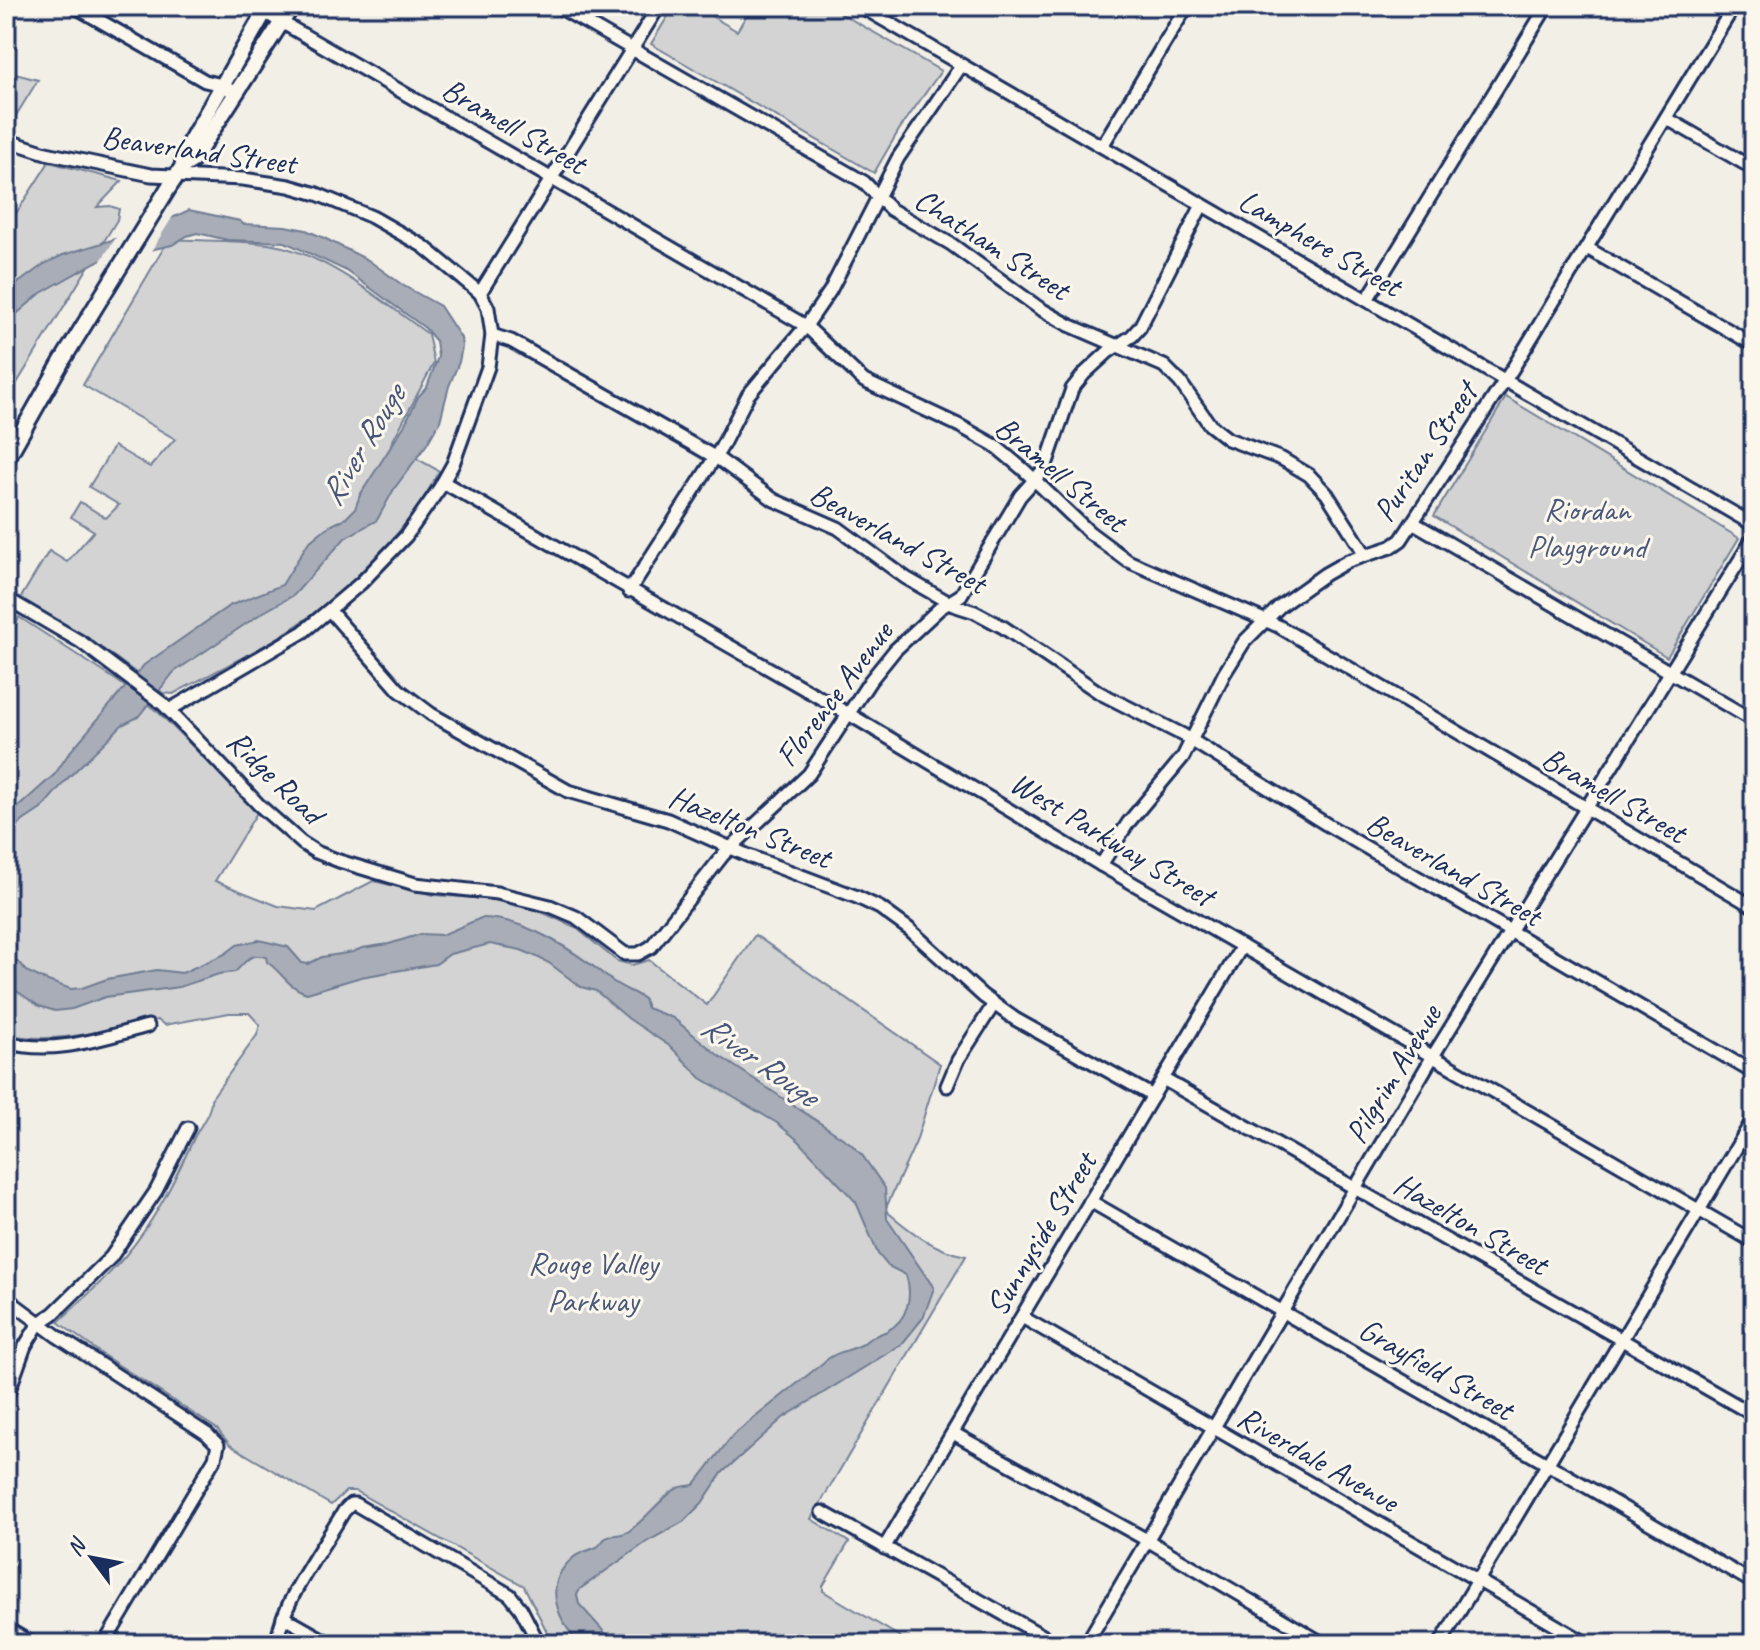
<svg xmlns="http://www.w3.org/2000/svg" width="1760" height="1650" font-family="Caveat,sans-serif">
<style>
.green{fill:#d2d3d2;stroke:#768198;stroke-width:2}
.water{fill:#a9adb7;stroke:#707b93;stroke-width:2}
.pier{fill:#f2efe6}
.lines{fill:none;stroke-linecap:round;stroke-linejoin:round}
.minor-casing{stroke:#1b2f5e;stroke-width:17}
.major-casing{stroke:#1b2f5e;stroke-width:20}
.minor{stroke:#fbf7ec;stroke-width:11}
.major{stroke:#fbf7ec;stroke-width:14}
.labels{text-anchor:middle;dominant-baseline:central;stroke-width:6;stroke-linejoin:round;paint-order:stroke}
.street-label{font-size:32px;fill:#1b2f5e;stroke:#fbf7ec}
.park-label{font-size:32px;fill:#49587b;stroke:#fbf7ec}
.water-label{font-size:34px;font-style:italic;fill:#465579;stroke:#fbf7ec}
</style>
<rect width="100%" height="100%" fill="#f2efe6"/>
<filter id="ink" filterUnits="userSpaceOnUse"><feTurbulence type="fractalNoise" baseFrequency=".0125" numOctaves="2"/><feDisplacementMap in="SourceGraphic" scale="16" xChannelSelector="R" yChannelSelector="G"/><feConvolveMatrix kernelMatrix="1 2 1 2 8 2 1 2 1" color-interpolation-filters="sRGB"/></filter>
<g filter="url(#ink)">
<!-- green -->
<g class="green">
<polygon points="674,6 694,6 737,31 752,6 828,6 941,71 899,130 874,173 651,44"/>
<polygon points="6,51 15,74 38,80 7,130"/>
<polygon points="49,162 122,181 97,207 110,206 119,209 117,220 6,401 6,229"/>
<path d="M169,239C202,241 236,240 268,244C324,252 384,302 428,334L434,363L391,444L439,471C408,534 337,602 277,638C243,658 207,676 173,694L163,693L116,658L20,599L49,551L67,562L94,531L71,517L80,502L106,518L119,505L89,487L114,446L150,467L175,439L83,385Z"/>
<polygon points="1506,397 1739,538 1667,657 1434,516"/>
<path d="M19,617L119,682L159,713L258,811L215,881L278,906L316,911L373,881L434,895L502,900L539,911L575,927L617,961L632,965L649,960L707,1005L755,935L940,1064L916,1142L885,1210C910,1231 933,1250 966,1256L811,1519L849,1542L823,1586V1591L912,1644H553L524,1586L355,1491H346L331,1505L230,1445L217,1429L103,1355L58,1322C81,1301 105,1280 125,1256C155,1221 175,1179 194,1138C200,1125 212,1112 211,1099L257,1035L260,1025L249,1013H229L165,1025L157,1020C107,1029 57,1046 6,1034V650Z"/>
</g>
<!-- water -->
<g class="water">
<polygon points="189,210 240,221 243,224 285,226 306,230 324,238 368,260 404,286 440,306 461,338 462,347 459,362 449,386 440,421 427,444 394,489 377,520 345,538 294,595 262,613 174,672 138,717 122,725 66,780 41,809 23,821 6,838 6,818 55,774 69,753 144,665 229,606 282,585 308,543 326,528 346,518 355,509 360,495 404,426 418,397 427,387 438,357 436,341 425,328 347,271 285,242 228,240 197,233 187,236 172,245 96,262 41,293 6,323 6,292 44,264 63,255 148,229"/>
<path d="M481,918C526,917 577,953 611,980C621,988 634,992 644,999L647,1008L673,1018L718,1055L850,1143L862,1155L885,1188L887,1219L934,1288L923,1318L902,1344L783,1418L722,1473L702,1503L683,1522L648,1541L580,1589L577,1595L579,1604L615,1644H579C556,1617 542,1583 574,1557C582,1551 589,1551 597,1547C601,1545 602,1540 606,1538C613,1534 622,1536 629,1531C645,1520 663,1496 676,1489C680,1486 689,1486 694,1485L733,1435L829,1358C839,1351 848,1351 859,1346C866,1343 863,1343 869,1339C875,1335 881,1334 887,1331C908,1320 913,1296 906,1275L888,1266L878,1254L856,1202L799,1141L777,1123L701,1078L671,1047L629,1019L596,991L581,987L549,963L535,956L521,950L490,944L450,954L436,964L361,977L307,993C288,988 282,972 267,962L266,957C248,953 247,961 235,972L219,974L179,987L105,997L72,1009L55,1011L39,1006L6,984V956L22,965L26,971L45,980L71,989L82,988L107,979L157,970L182,973L225,954L237,945L259,940L288,947L302,963L308,964L322,957L353,952L362,948L389,944L421,934L442,935Z"/>
</g>
<!-- pier -->
<polygon class="pier" points="177,210 148,256 99,264 117,236 147,226"/>
<g class="lines">
<defs>
<g id="minor">
<polyline points="74,6 205,81 222,85 235,93"/>
<polyline points="557,6 864,182 890,209 951,244 1039,308 1069,325 1164,366 1180,382 1210,425 1228,439 1282,459 1309,475 1327,494 1365,554"/>
<polyline points="860,6 1754,525"/>
<polyline points="264,12 806,326 864,381 958,425 994,445 1024,470 1089,532 1128,561 1278,626 1754,907"/>
<polyline points="1666,118 1754,169"/>
<polyline points="6,140 46,153 151,175 243,179 289,186 317,194 372,217 423,246 480,293 488,308 492,335 488,367 453,464 439,489 406,536 361,583 303,632 169,710"/>
<polyline points="1102,146 1187,6"/>
<polyline points="1587,248 1754,345"/>
<polyline points="480,293 659,6"/>
<polyline points="1367,300 1547,6"/>
<polyline points="492,335 511,341 720,460 774,500 838,528 906,578 953,605 975,612 1003,627 1100,693 1183,735 1326,824 1754,1073"/>
<polyline points="443,482 859,720 1101,865 1754,1242"/>
<polyline points="1414,523 1754,721"/>
<polyline points="629,591 721,448 748,395 806,326 830,291 898,158 961,66"/>
<polyline points="6,598 81,642 163,704 259,805 302,843 316,852 339,861 415,884 497,893 550,906 576,917 625,954 638,954 651,947 723,855 809,774 870,681 895,650 940,608 961,595 1020,496 1045,468 1072,389 1084,374 1108,352 1132,336 1140,327 1202,205"/>
<polyline points="330,611 399,690 431,714 568,791 668,820 749,856 857,897 880,908 909,929 983,996 1015,1019 1153,1096"/>
<polyline points="1101,865 1128,823 1183,757 1224,674 1244,642 1280,606 1325,574 1348,561 1391,547 1401,540 1513,368 1734,6"/>
<path d="M6,1042C54,1056 101,1038 148,1026"/>
<polyline points="1163,1079 1754,1415"/>
<polyline points="947,1086 958,1060 994,1004"/>
<polyline points="1090,1201 1754,1583"/>
<polyline points="6,1298 57,1336 207,1434 218,1445 215,1458 104,1644"/>
<polyline points="1022,1317 1588,1644"/>
<polyline points="6,1399 25,1346 39,1323 53,1314 111,1257 156,1191 188,1128"/>
<polyline points="953,1433 1147,1540 1324,1644"/>
<polyline points="822,1512 1057,1644"/>
<polyline points="884,1548 1242,946"/>
<polyline points="283,1617 331,1644"/>
<path d="M277,1644C280,1604 323,1547 344,1511L351,1504H355L510,1595L521,1609L539,1644"/>
<polyline points="1086,1644 1433,1056 1754,537"/>
<polyline points="1440,1644 1754,1118"/>
</g>
<g id="major">
<polyline points="183,166 183,154 268,6"/>
<polyline points="6,460 62,361 169,187 183,166 193,160 292,6"/>
<polyline points="6,1630 30,1644"/>
</g>
</defs>
<!-- minor casing -->
<use href="#minor" class="minor-casing"/>
<!-- major casing -->
<use href="#major" class="major-casing"/>
<!-- minor -->
<use href="#minor" class="minor"/>
<!-- major -->
<use href="#major" class="major"/>
</g>
</g>
<g class="labels">
<!-- street labels -->
<g class="street-label">
<text transform="translate(514 126) rotate(30)">Bramell Street</text>
<text transform="translate(199 150) rotate(8)">Beaverland Street</text>
<text transform="translate(1320 243) rotate(30)">Lamphere Street</text>
<text transform="translate(992 244) rotate(33)">Chatham Street</text>
<text transform="translate(1425 452) rotate(-56)">Puritan Street</text>
<text transform="translate(1061 474) rotate(40)">Bramell Street</text>
<text transform="translate(898 538) rotate(29)">Beaverland Street</text>
<text transform="translate(834 694) rotate(-53)">Florence Avenue</text>
<text transform="translate(275 777) rotate(44)">Ridge Road</text>
<text transform="translate(1614 795) rotate(30)">Bramell Street</text>
<text transform="translate(750 827) rotate(22)">Hazelton Street</text>
<text transform="translate(1112 839) rotate(31)">West Parkway Street</text>
<text transform="translate(1454 869) rotate(30)">Beaverland Street</text>
<text transform="translate(1393 1074) rotate(-59)">Pilgrim Avenue</text>
<text transform="translate(1471 1224) rotate(30)">Hazelton Street</text>
<text transform="translate(1041 1234) rotate(-59)">Sunnyside Street</text>
<text transform="translate(1436 1369) rotate(30)">Grayfield Street</text>
<text transform="translate(1318 1459) rotate(30)">Riverdale Avenue</text>
</g>
<!-- park labels -->
<g class="park-label">
<text x="1587" y="509">Riordan<tspan x="1587" dy="37">Playground</tspan></text>
<text x="593" y="1263">Rouge Valley<tspan x="593" dy="37">Parkway</tspan></text>
</g>
<!-- water labels -->
<g class="water-label">
<text transform="translate(362 445) rotate(-59)">River Rouge</text>
<text transform="translate(760 1060) rotate(35)">River Rouge</text>
</g>
</g>
<!-- margin -->
<rect width="1760" height="1650" fill="none" stroke="#fbf7ec" stroke-width="32"/>
<rect x="16" y="16" width="1728" height="1618" fill="none" stroke="#1b2f5e" stroke-width="3" filter="url(#ink)"/>
<!-- north arrow -->
<g transform="translate(92 1558) rotate(302)" stroke="#fbf7ec" stroke-width="6" paint-order="stroke">
<path d="M0-6L14 30L0 20L-14 30Z" fill="#1b2f5e"/>
<text y="-12" font-size="22" font-weight="bold" text-anchor="middle" fill="#1b2f5e">N</text>
</g>
</svg>
